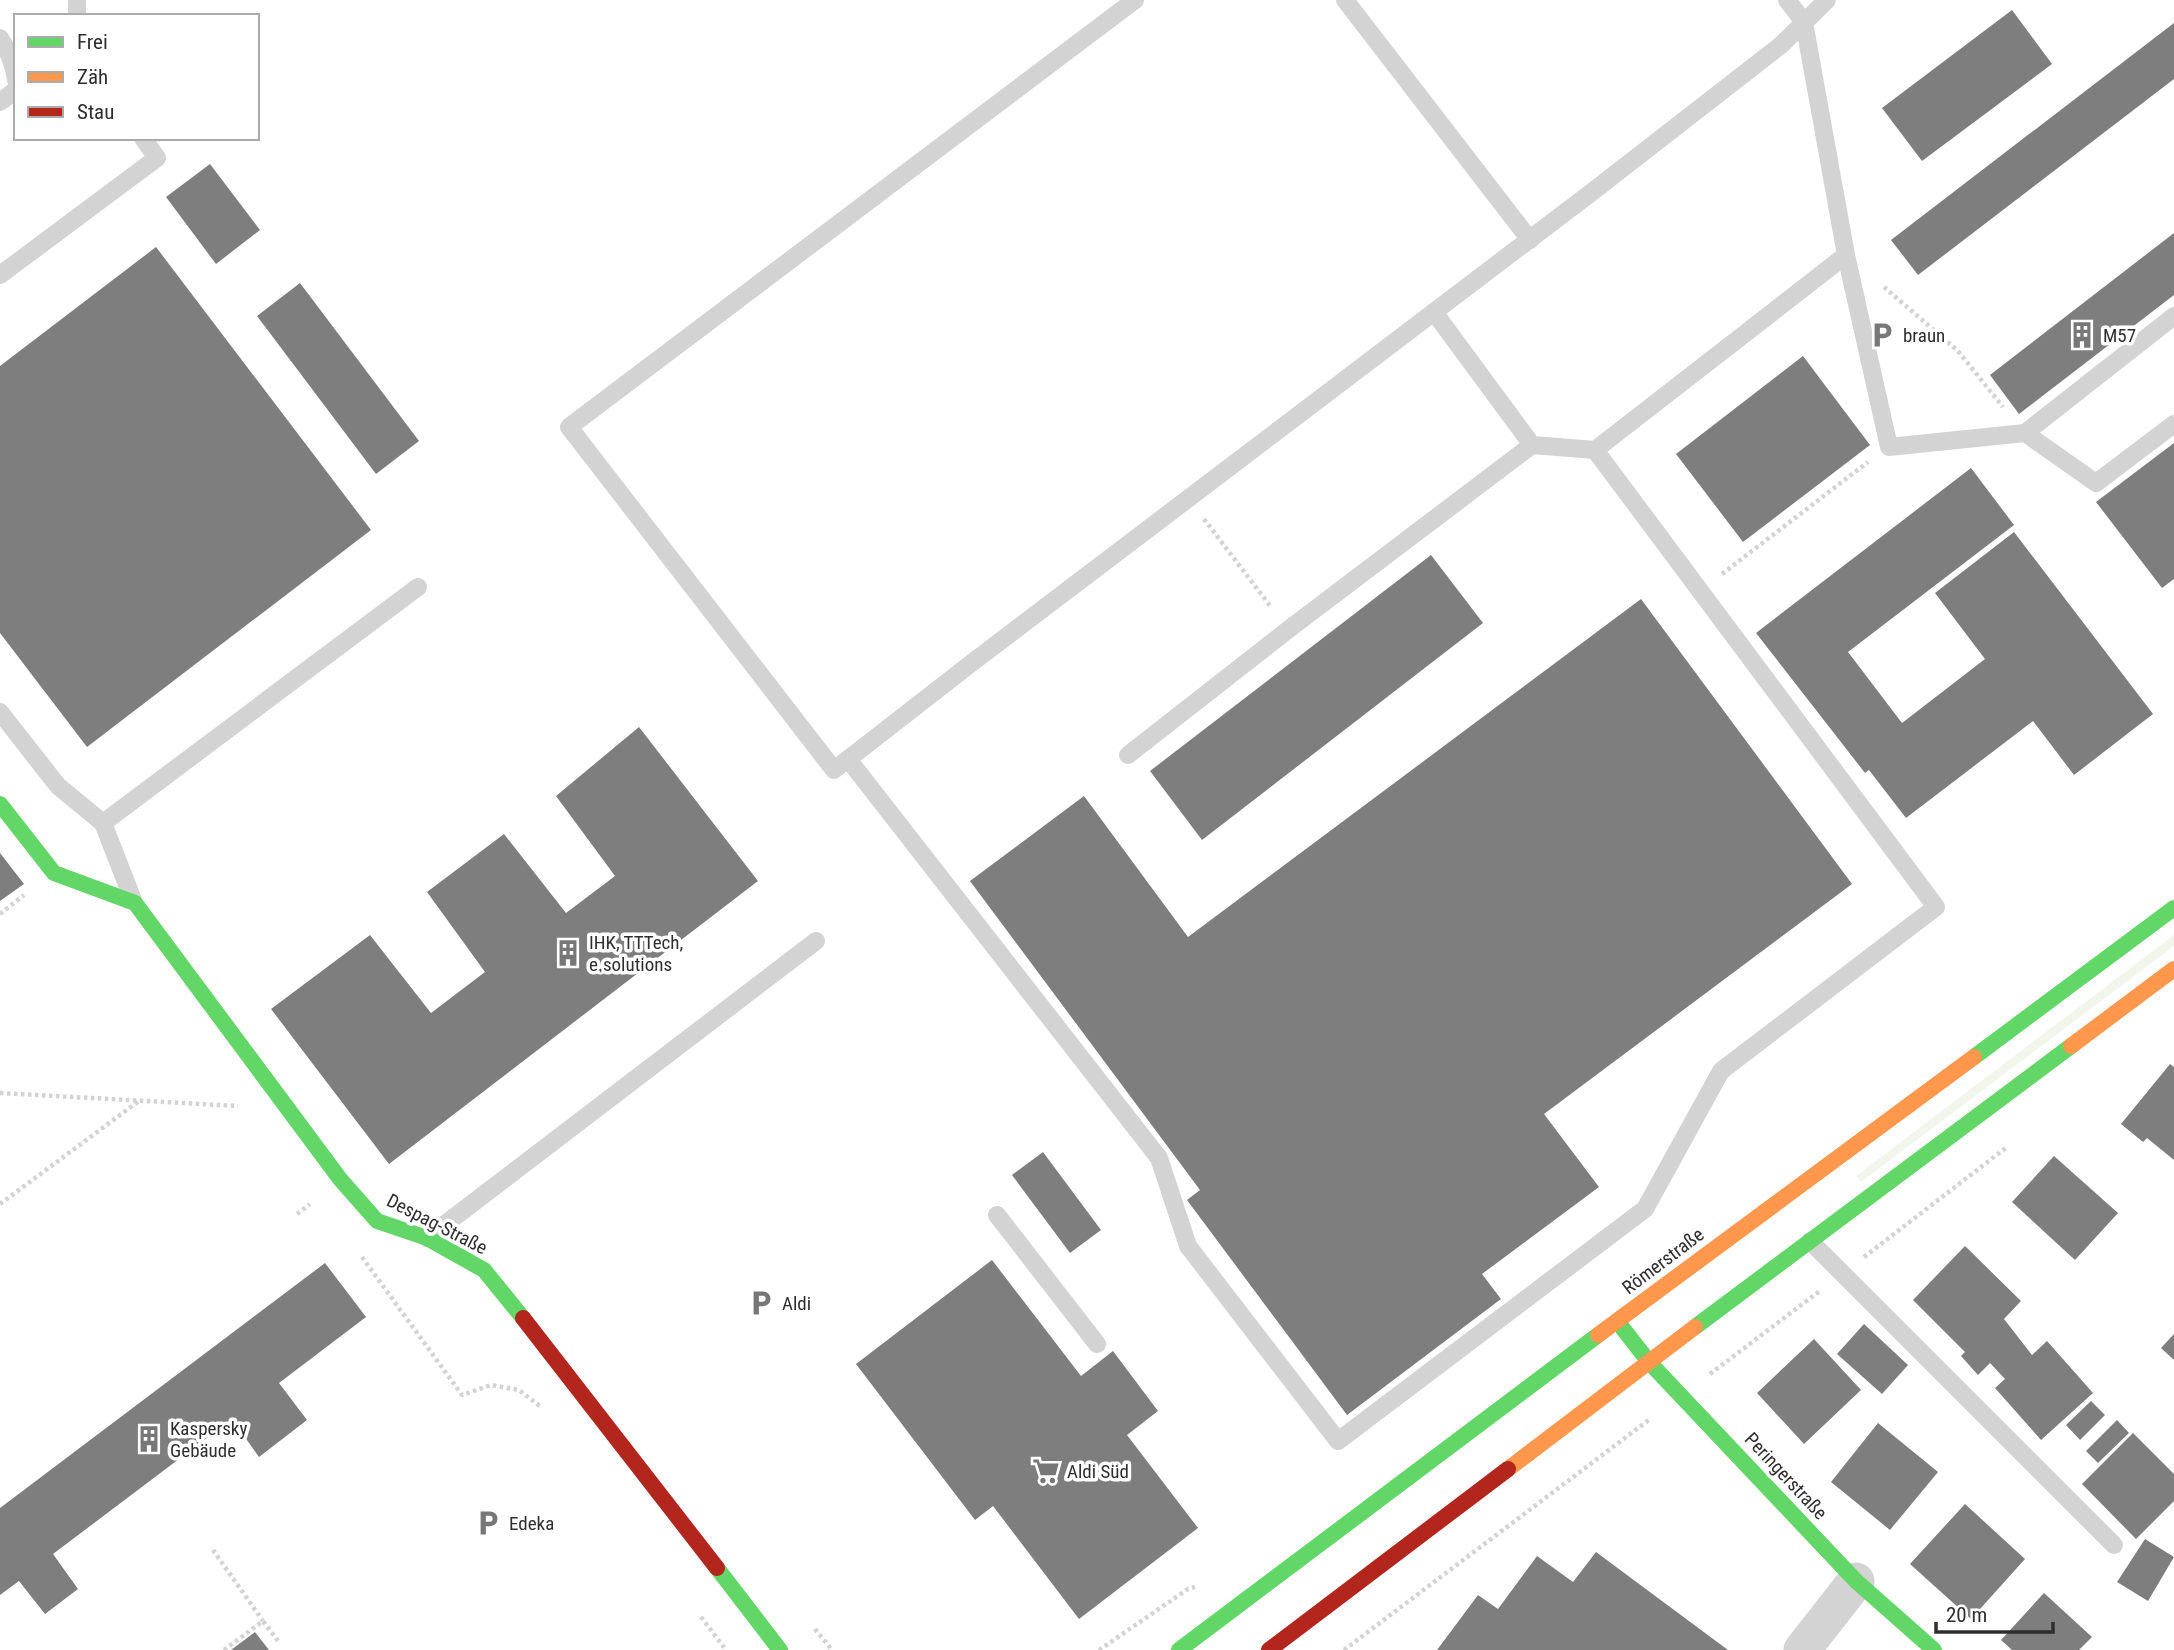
<svg xmlns="http://www.w3.org/2000/svg" width="2174" height="1650" font-family="'Roboto Condensed',sans-serif">
<style>
.green{fill:#f1f5eb}
.building{fill:#7e7e7e}
.lines{fill:none;stroke-linecap:round;stroke-linejoin:round}
.path{stroke:#d3d3d3;stroke-width:4.5;stroke-dasharray:3.5 3.5;stroke-linecap:butt}
.lane{stroke:#d3d3d3;stroke-width:18}
.street{stroke:#d3d3d3;stroke-width:37}
.fast{stroke:#63d668;stroke-width:16}
.slow{stroke:#ff974d;stroke-width:16}
.jam{stroke:#b3261e;stroke-width:16}
.labels{text-anchor:middle;dominant-baseline:central;stroke-width:7;stroke-linejoin:round;paint-order:stroke}
.poi-label{font-size:19px;fill:#2e2e2e;stroke:#fff;text-anchor:start}
.street-label{font-size:19px;fill:#2e2e2e;stroke:#fff}
</style>
<rect width="100%" height="100%" fill="#fff"/>
<!-- green -->
<polygon class="green" points="2174,935 2174,946 1861,1182 1856,1176"/>
<!-- building -->
<g class="building">
<polygon points="2012,10 2052,64 1922,161 1882,108"/>
<polygon points="2174,23 2174,79 1918,275 1891,240"/>
<polygon points="210,164 260,230 216,264 166,197"/>
<polygon points="2174,233 2174,295 2019,414 1990,375"/>
<polygon points="156,247 371,530 87,747 0,633 0,366"/>
<polygon points="300,283 419,441 376,474 257,316"/>
<polygon points="1803,356 1870,445 1743,542 1676,454"/>
<polygon points="2174,443 2174,579 2162,588 2096,502"/>
<polygon points="1971,468 2014,525 1848,652 1902,723 1985,659 1935,593 2014,532 2153,714 2074,775 2033,721 1906,818 1869,770 1865,773 1756,633"/>
<polygon points="1431,555 1483,623 1202,840 1150,771"/>
<polygon points="1641,599 1852,884 1544,1114 1599,1187 1482,1274 1501,1299 1347,1415 1187,1200 1200,1190 970,881 1084,796 1188,937"/>
<polygon points="639,727 758,881 389,1164 271,1009 370,935 431,1013 485,972 427,892 504,834 566,913 615,876 556,796"/>
<polygon points="0,853 24,884 0,901"/>
<polygon points="2170,1064 2174,1067 2174,1160 2147,1138 2143,1142 2121,1124"/>
<polygon points="1043,1152 1101,1230 1070,1253 1012,1175"/>
<polygon points="2054,1156 2118,1213 2075,1260 2012,1202"/>
<polygon points="1965,1246 2021,1301 2004,1319 2032,1355 2047,1341 2093,1393 2041,1440 1995,1388 2005,1379 1990,1363 1978,1375 1961,1356 1965,1352 1913,1300"/>
<polygon points="992,1260 1081,1376 1113,1351 1158,1411 1127,1435 1198,1528 1079,1619 993,1506 975,1520 856,1364"/>
<polygon points="325,1263 366,1317 279,1383 307,1420 259,1457 232,1419 53,1554 78,1589 45,1614 19,1581 0,1595 0,1508"/>
<polygon points="1864,1324 1908,1365 1882,1394 1837,1354"/>
<polygon points="2174,1334 2174,1360 2161,1348"/>
<polygon points="1814,1339 1861,1390 1804,1444 1757,1393"/>
<polygon points="2091,1401 2105,1415 2080,1440 2066,1425"/>
<polygon points="2117,1420 2129,1433 2098,1463 2086,1451"/>
<polygon points="1878,1423 1938,1472 1890,1530 1831,1482"/>
<polygon points="2133,1433 2174,1474 2174,1501 2136,1539 2082,1484"/>
<polygon points="1965,1504 2025,1559 1971,1619 1910,1564"/>
<polygon points="2145,1539 2174,1557 2148,1601 2117,1582"/>
<polygon points="1596,1552 1728,1650 1437,1650 1478,1595 1498,1609 1537,1556 1573,1582"/>
<polygon points="2044,1593 2092,1637 2079,1650 2012,1650 2001,1640"/>
<polygon points="255,1632 269,1650 231,1650"/>
</g>
<g class="lines">
<!-- path -->
<g class="path">
<polyline points="1884,287 1958,351 2003,407"/>
<polyline points="1204,519 1271,607"/>
<polyline points="1722,574 1868,462"/>
<polyline points="0,914 24,895"/>
<polyline points="0,1093 238,1106"/>
<polyline points="0,1204 139,1101"/>
<polyline points="297,1214 310,1204"/>
<polyline points="362,1257 462,1395 491,1385 519,1390 541,1407"/>
<polyline points="1864,1257 2007,1147"/>
<polyline points="1710,1374 1821,1290"/>
<polyline points="213,1550 263,1621"/>
<polyline points="701,1617 726,1650"/>
<polyline points="815,1629 832,1650"/>
<polyline points="224,1650 263,1621 278,1641"/>
<polyline points="1099,1650 1188,1589 1195,1587"/>
<polyline points="1344,1650 1650,1419"/>
</g>
<!-- lane -->
<g class="lane">
<polyline points="77,0 77,16"/>
<polyline points="1135,0 569,427 834,770 969,665 1592,192 1781,45 1827,0"/>
<polyline points="1345,0 1530,240"/>
<path d="M0,38C8,50 14,65 16,80"/>
<polyline points="0,102 16,90"/>
<polyline points="1846,255 1889,447 2025,433"/>
<polyline points="0,275 157,158 143,138"/>
<polyline points="1434,312 1532,445 1595,450"/>
<polyline points="2174,316 2025,433 2096,483 2174,424"/>
<polyline points="0,712 58,786 103,823 418,587"/>
<polyline points="1128,755 1289,629 1532,445"/>
<polyline points="848,759 1159,1158 1188,1246 1338,1441 1645,1209 1721,1071 1936,907 1595,450 1846,255 1804,22 1787,0"/>
<polyline points="103,823 133,900"/>
<polyline points="997,1215 1097,1344"/>
<polyline points="427,1238 816,941"/>
<polyline points="1810,1241 2114,1545"/>
</g>
<!-- street -->
<polyline class="street" points="1802,1650 1856,1581"/>
<!-- fast -->
<g class="fast">
<polyline points="0,804 54,873 135,903 340,1179 377,1221 427,1238 484,1270 523,1318"/>
<polyline points="1974,1057 2174,908"/>
<polyline points="1617,1321 1649,1362 1856,1581 1934,1650"/>
<polyline points="1695,1327 2071,1046"/>
<polyline points="717,1568 780,1650"/>
<polyline points="1179,1650 1598,1335"/>
</g>
<!-- slow -->
<g class="slow">
<polyline points="2071,1046 2174,969"/>
<polyline points="1598,1335 1974,1057"/>
<polyline points="1508,1469 1695,1327"/>
</g>
<!-- jam -->
<g class="jam">
<polyline points="523,1318 717,1568"/>
<polyline points="1269,1650 1508,1469"/>
</g>
</g>
<!-- icons -->
<defs>
<symbol id="parking-bare" viewBox="-9 -9 18 18"><path d="M-3.5-5.5H1a3.5 3.5 0 0 1 0 7H-1V5.5H-3.5ZM-1-3.4V-.6H.8a1.4 1.4 0 0 0 0-2.8Z" fill="#777" stroke="#fff" stroke-width="2.5" paint-order="stroke"/></symbol>
<symbol id="building-bare" viewBox="-9 -9 18 18"><path d="M-4-6H4V6H1V3H-1V6H-4ZM-2.5-4.3h1.7v1.8h-1.7ZM.8-4.3h1.7v1.8H.8ZM-2.5-1h1.7V.8h-1.7ZM.8-1h1.7V.8H.8Z" fill="#777" stroke="#fff" stroke-width="2.5" paint-order="stroke"/></symbol>
<symbol id="supermarket-bare" viewBox="-9 -9 18 18"><path d="M-6-5.5h2.5l.6 2H6L4.5 2H-2.5L-4.4-4H-6ZM-1.5 3.2a1.3 1.3 0 1 0 .1 0ZM3 3.2a1.3 1.3 0 1 0 .1 0Z" fill="#777" stroke="#fff" stroke-width="2.5" paint-order="stroke"/></symbol>
</defs>
<g fill-rule="evenodd">
<use href="#parking-bare" x="1863" y="316" width="38" height="38"/>
<use href="#building-bare" x="2063" y="316" width="38" height="38"/>
<use href="#building-bare" x="549" y="934" width="38" height="38"/>
<use href="#parking-bare" x="742" y="1284" width="38" height="38"/>
<use href="#building-bare" x="130" y="1420" width="38" height="38"/>
<use href="#supermarket-bare" x="1027" y="1452" width="38" height="38"/>
<use href="#parking-bare" x="469" y="1504" width="38" height="38"/>
</g>
<g class="labels">
<!-- poi labels -->
<g class="poi-label">
<text x="1903" y="335">braun</text>
<text x="2103" y="335">M57</text>
<text x="589" y="942">IHK, TTTech,<tspan x="589" dy="22">e.solutions</tspan></text>
<text x="782" y="1303">Aldi</text>
<text x="170" y="1428">Kaspersky<tspan x="170" dy="22">Gebäude</tspan></text>
<text x="1067" y="1471">Aldi Süd</text>
<text x="509" y="1523">Edeka</text>
</g>
<!-- street labels -->
<g class="street-label">
<text transform="translate(437 1224) rotate(27)">Despag-Straße</text>
<text transform="translate(1663 1261) rotate(-37)">Römerstraße</text>
<text transform="translate(1786 1476) rotate(47)">Peringerstraße</text>
</g>
</g>
<!-- legend -->
<rect x="14" y="14" width="245" height="126" fill="#ffffff" stroke="#ababab" stroke-width="2"/>
<rect x="28" y="37" width="35" height="10" fill="#63d668" stroke="#ababab" stroke-width="2"/>
<text x="77" y="49" font-size="21" fill="#2e2e2e">Frei</text>
<rect x="28" y="72" width="35" height="10" fill="#ff974d" stroke="#ababab" stroke-width="2"/>
<text x="77" y="84" font-size="21" fill="#2e2e2e">Zäh</text>
<rect x="28" y="107" width="35" height="10" fill="#b3261e" stroke="#ababab" stroke-width="2"/>
<text x="77" y="119" font-size="21" fill="#2e2e2e">Stau</text>
<!-- scale -->
<path d="M1936 1622v10h117v-10" fill="none" stroke="#2e2e2e" stroke-width="3.5"/>
<text x="1946" y="1622" font-size="21" fill="#2e2e2e" stroke="#ffffff" stroke-width="5" paint-order="stroke">20 m</text>
</svg>
